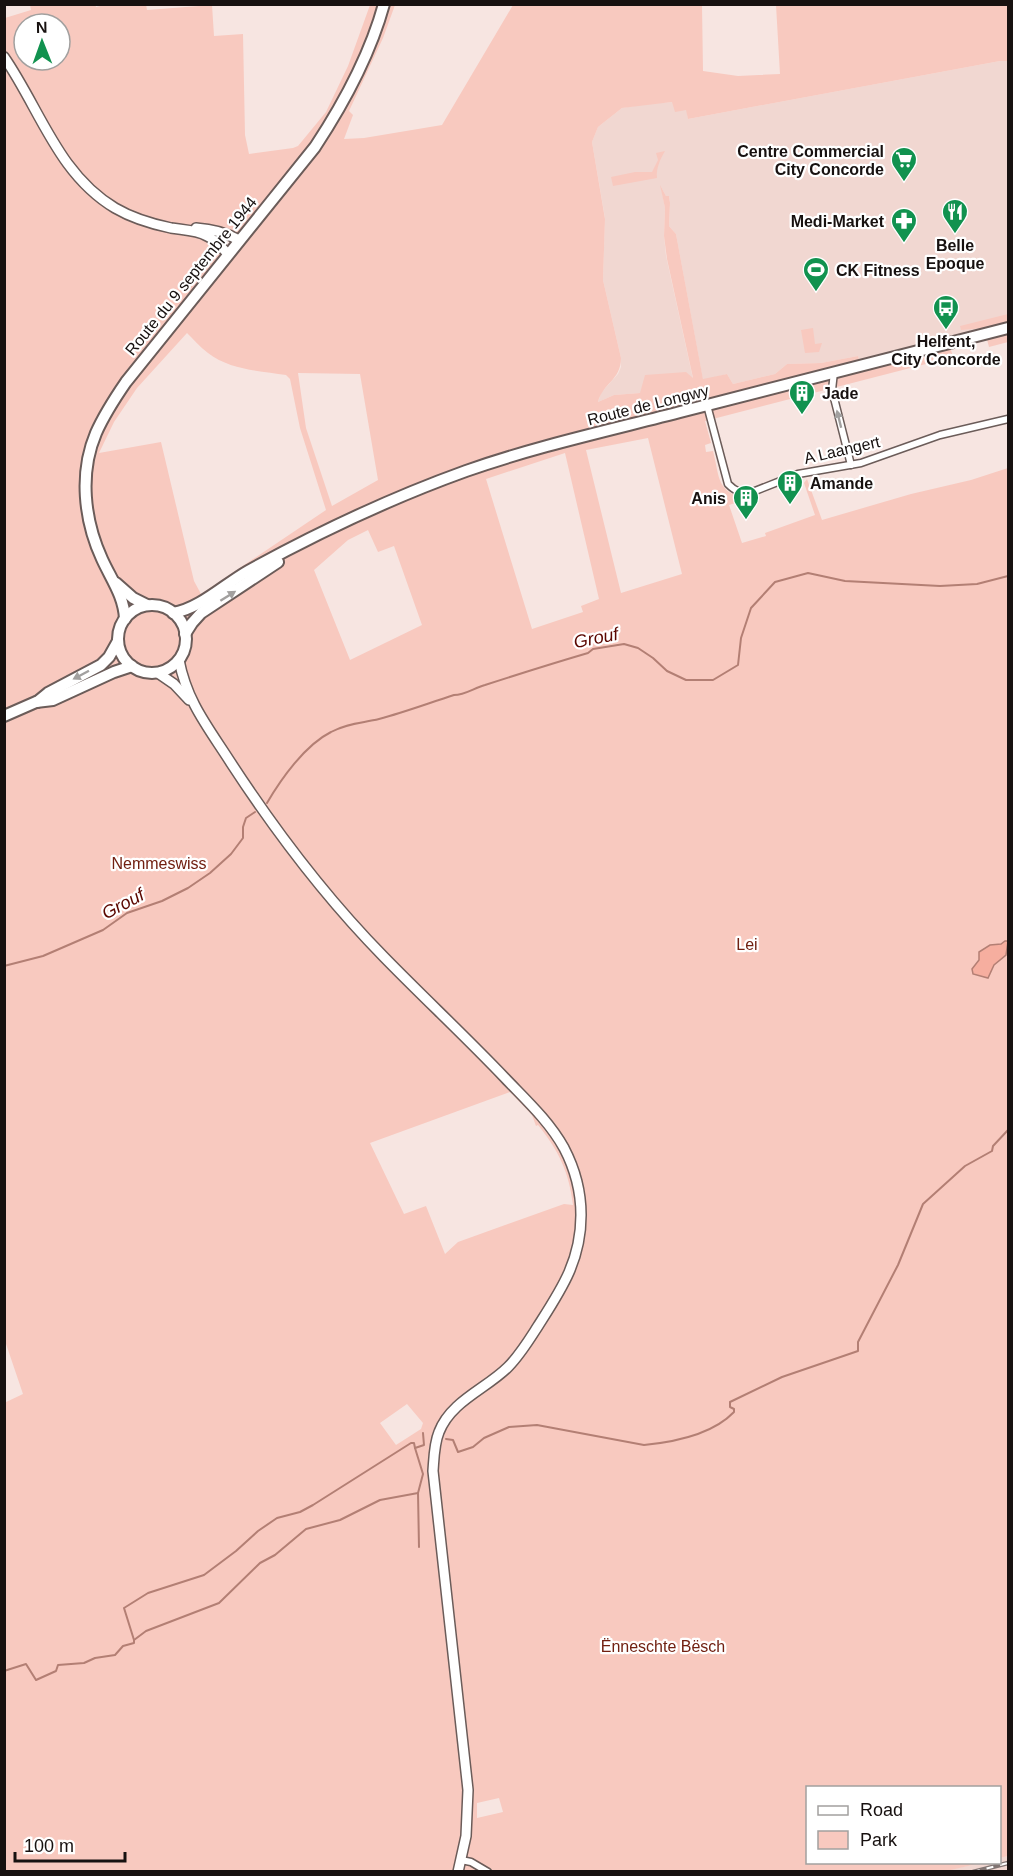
<svg xmlns="http://www.w3.org/2000/svg" width="1013" height="1876" font-family="Arial,sans-serif">
<style>
.built{fill:#f1d7d1}
.green{fill:#f8c9bf;fill-rule:evenodd}
.water{fill:#f6ae9f;stroke:#b37f74;stroke-width:1.5}
.lines{fill:none;stroke-linecap:round;stroke-linejoin:round}
.stream{stroke:#b37f74;stroke-width:2}
.street-casing{stroke:#6b5c59;stroke-width:9}
.secondary-casing{stroke:#6b5c59;stroke-width:12}
.primary-casing{stroke:#6b5c59;stroke-width:14}
.street{stroke:#fff;stroke-width:6}
.secondary{stroke:#fff;stroke-width:9}
.primary{stroke:#fff;stroke-width:10}
.rail-casing{stroke:#817573;stroke-width:4.5}
.rail{stroke:#fff;stroke-width:2;stroke-dasharray:7;stroke-linecap:butt}
.oneway{fill:#a2a09f}
.labels{text-anchor:middle;dominant-baseline:central;stroke-width:4.5;stroke-linejoin:round;paint-order:stroke}
.poi-label{font-size:16px;font-weight:bold;fill:#171110;stroke:#fff;text-anchor:end}
.street-label{font-size:16px;fill:#171110;stroke:#fff}
.park-label{font-size:16px;fill:#712011;stroke:#fff}
.water-label{font-size:18px;font-style:italic;fill:#5b0700;stroke:#fff}
</style>
<rect width="100%" height="100%" fill="#f7e5e1"/>
<!-- built -->
<g class="built">
<polygon points="1000,61 1008,61 1008,328 986,334 987,339 950,349 949,343 861,366 858,356 821,363 787,364 775,374 733,384 727,374 703,380 676,234 669,226 670,203 669,196 666,196 661,187 665,208 664,236 666,256 693,379 640,393 614,395 598,402 601,393 618,374 621,367 621,358 603,280 605,218 592,142 598,127 622,108 645,104 673,102 687,110 688,119"/>
<polygon points="1008,1856 1008,1871 942,1871 982,1863 1000,1862 1000,1858"/>
</g>
<!-- green -->
<g class="green">
<path d="M95,4L96,7L108,4H146L147,10L212,5L214,36L243,34L245,135L249,154L293,148L298,146L326,112L348,66L370,5H395L383,38L349,111L353,115L344,139L364,138L442,125L513,5H702L703,71L738,76L780,74L776,5H1008V61H1000L688,119L686,110L675,112L672,102L622,108L598,127L592,142L605,219L603,280L621,358C621,380 603,383 598,402L614,395L640,393L645,375L686,372L693,378L667,259L664,236L665,208L660,185L666,196H669L670,203L669,226L676,234L703,379L727,374L733,384L775,374L787,364L821,363L858,356L861,365L949,343L953,357L705,421L711,443L705,445L706,452L713,451C720,478 716,492 747,499L729,505L742,543L766,536L765,533L815,515L804,483L807,479L822,520L911,494L971,480L1008,468V1856L1000,1858V1788H808V1862L981,1863L942,1872L5,1871L4,1403L23,1394L4,1338L5,18L31,10L30,5ZM24,24H60V60H24ZM212,229L239,241L228,254L217,242ZM187,333C193,339 200,347 208,353C230,370 260,371 286,375L290,379L300,428L326,510L201,594L194,581L161,442L99,453L114,422L137,388ZM298,373L360,374L378,480L332,506L306,428ZM648,438L682,574L621,593L586,450ZM565,453L599,599L581,606L583,612L532,629L486,479ZM368,530L378,552L394,546L422,625L350,660L314,570L348,540ZM510,1092L532,1115L536,1126L538,1125C559,1151 569,1172 573,1205L564,1204L458,1242L445,1254L426,1206L404,1214L370,1143ZM407,1404L423,1423L421,1429L396,1445L380,1423ZM499,1798L503,1812L477,1818V1803Z"/>
<path d="M665,151C660,160 656,168 657,178L613,186L611,177L635,172H652L658,160L656,153Z"/>
<polygon points="1008,314 1008,342 989,347 984,328 961,330 960,326"/>
<polygon points="813,328 815,344 822,343 819,352 805,353 801,330"/>
</g>
<!-- water -->
<polygon class="water" points="1005,941 1008,941 1006,955 994,965 988,978 973,974 972,969 979,960 979,952 990,945 1001,944"/>
<g class="lines">
<!-- stream -->
<g class="stream">
<path d="M267,803C281,779 305,745 331,732C347,723 363,723 379,719C405,712 429,703 454,695C465,695 474,688 485,685C519,674 554,663 588,653L593,649L624,644L638,648L653,658L667,671L686,680H713L738,665L741,638L751,608L775,582L808,573L845,581L940,586L977,584L1008,576"/>
<polyline points="4,966 43,956 103,930 127,913 162,901 188,888 210,873 231,854 243,838 243,827 246,818 255,812"/>
<path d="M446,1439L453,1440L458,1452L473,1447L484,1438L509,1427L537,1425L644,1445C675,1442 712,1435 734,1412V1409L730,1407V1402L782,1377L858,1351V1342L898,1265L923,1204L965,1166L992,1151L993,1146L1008,1130"/>
<polyline points="418,1493 419,1547"/>
<polyline points="134,1640 124,1608 148,1593 204,1575 236,1551 258,1531 277,1518 300,1512 313,1505 411,1443 414,1443 415,1448 424,1445 423,1433"/>
<polyline points="4,1671 26,1664 36,1680 56,1671 58,1665 84,1663 95,1658 115,1655 123,1646 134,1643 134,1640 146,1631 219,1603 260,1563 275,1555 306,1529 340,1520 380,1500 418,1493 423,1474 415,1448"/>
</g>
<defs>
<g id="street">
<polyline points="834,372 832,390 851,465"/>
<path d="M707,405L728,484C735,491 740,493 750,493L798,474L861,463L940,435L1008,419"/>
<polyline points="461,1860 471,1862 488,1872"/>
</g>
<g id="secondary">
<path d="M4,57C40,109 58,174 115,208C132,218 152,224 171,228C183,230 197,230 207,236C216,240 221,247 228,254"/>
<path d="M196,228C212,229 225,232 239,240"/>
<path d="M179,660C187,702 208,727 231,763C276,832 326,898 384,957C424,998 466,1037 505,1078C526,1100 549,1121 564,1148C575,1169 581,1192 581,1215C581,1261 561,1290 538,1326C529,1340 520,1355 508,1367C486,1389 451,1401 439,1432C434,1444 434,1458 433,1471L468,1790L466,1836L458,1872"/>
<polyline points="158,673 174,684 189,700"/>
</g>
<g id="primary">
<polyline points="116,583 133,598 147,605"/>
<circle cx="152" cy="639" r="34"/>
<path d="M173,613C199,609 225,584 248,571C317,533 391,498 466,471C537,446 611,430 684,411C792,383 900,355 1008,328"/>
<path d="M125,619C124,596 111,579 102,559C84,520 79,473 96,433C104,415 115,398 126,382L315,147C344,103 370,55 384,4"/>
<polyline points="185,634 192,623 201,613 278,562"/>
<polyline points="37,702 48,693 101,665 109,657 118,641"/>
<polyline points="4,716 36,702 53,700 114,672 132,666"/>
</g>
</defs>
<!-- street casing -->
<use href="#street" class="street-casing"/>
<!-- secondary casing -->
<use href="#secondary" class="secondary-casing"/>
<!-- primary casing -->
<use href="#primary" class="primary-casing"/>
<!-- street -->
<use href="#street" class="street"/>
<!-- secondary -->
<use href="#secondary" class="secondary"/>
<!-- primary -->
<use href="#primary" class="primary"/>
<defs>
<polyline id="rail" points="973,1872 1008,1863"/>
</defs>
<!-- rail casing -->
<use href="#rail" class="rail-casing"/>
<!-- rail -->
<use href="#rail" class="rail"/>
</g>
<!-- one-way arrows -->
<defs><path id="oneway-solid" d="M-6-.8H1V-3.2L6.5 0L1 3.2V.8H-6Z" transform="scale(1.5)"/></defs>
<g class="oneway">
<use href="#oneway-solid" transform="translate(839 419) rotate(-104)"/>
<use href="#oneway-solid" transform="translate(228 596) rotate(-32)"/>
<use href="#oneway-solid" transform="translate(81 675) rotate(152)"/>
</g>
<!-- icons -->
<defs>
<symbol id="supermarket-pin" viewBox="-11 -11 22 30"><path d="M0 17L-7.5 6A9.5 9.5 0 1 1 7.5 6Z" fill="#11924f" stroke="#fff"/><path d="M-6-5.5h2.5l.6 2H6L4.5 2H-2.5L-4.4-4H-6ZM-1.5 3.2a1.3 1.3 0 1 0 .1 0ZM3 3.2a1.3 1.3 0 1 0 .1 0Z" fill="#fff"/></symbol>
<symbol id="restaurant-pin" viewBox="-11 -11 22 30"><path d="M0 17L-7.5 6A9.5 9.5 0 1 1 7.5 6Z" fill="#11924f" stroke="#fff"/><path d="M-5-6h1v4h1v-4h1v4h1v-4h1v5L-1.5 .5V6h-2V.5L-5-1ZM5-6V6H3V1.5H1.5Q1.5-4 5-6Z" fill="#fff"/></symbol>
<symbol id="pharmacy-pin" viewBox="-11 -11 22 30"><path d="M0 17L-7.5 6A9.5 9.5 0 1 1 7.5 6Z" fill="#11924f" stroke="#fff"/><path d="M-2-6h4v4h4v4h-4v4h-4v-4h-4v-4h4Z" fill="#fff"/></symbol>
<symbol id="stadium-pin" viewBox="-11 -11 22 30"><path d="M0 17L-7.5 6A9.5 9.5 0 1 1 7.5 6Z" fill="#11924f" stroke="#fff"/><path d="M0-5a6.5 5 0 1 0 0 10a6.5 5 0 1 0 0-10ZM-3.5-1.8h7v3.6h-7Z" fill="#fff"/></symbol>
<symbol id="bus-pin" viewBox="-11 -11 22 30"><path d="M0 17L-7.5 6A9.5 9.5 0 1 1 7.5 6Z" fill="#11924f" stroke="#fff"/><path d="M-5-6H5V4H4V6H2V4H-2V6H-4V4H-5ZM-3.5-4V0h7V-4ZM-3.5 1.2v1.5H-2V1.2ZM2 1.2v1.5H3.5V1.2Z" fill="#fff"/></symbol>
<symbol id="building-pin" viewBox="-11 -11 22 30"><path d="M0 17L-7.5 6A9.5 9.5 0 1 1 7.5 6Z" fill="#11924f" stroke="#fff"/><path d="M-4-6H4V6H1V3H-1V6H-4ZM-2.5-4.3h1.7v1.8h-1.7ZM.8-4.3h1.7v1.8H.8ZM-2.5-1h1.7V.8h-1.7ZM.8-1h1.7V.8H.8Z" fill="#fff"/></symbol>
</defs>
<g fill-rule="evenodd">
<use href="#supermarket-pin" x="889" y="145" width="30" height="40"/>
<use href="#restaurant-pin" x="940" y="197" width="30" height="40"/>
<use href="#pharmacy-pin" x="889" y="206" width="30" height="40"/>
<use href="#stadium-pin" x="801" y="255" width="30" height="40"/>
<use href="#bus-pin" x="931" y="293" width="30" height="40"/>
<use href="#building-pin" x="787" y="378" width="30" height="40"/>
<use href="#building-pin" x="775" y="468" width="30" height="40"/>
<use href="#building-pin" x="731" y="483" width="30" height="40"/>
</g>
<g class="labels">
<!-- poi labels -->
<g class="poi-label">
<text x="884" y="151">Centre Commercial<tspan x="884" dy="18">City Concorde</tspan></text>
<text x="884" y="221">Medi-Market</text>
<text x="955" y="245" text-anchor="middle">Belle<tspan x="955" dy="18">Epoque</tspan></text>
<text x="836" y="270" text-anchor="start">CK Fitness</text>
<text x="946" y="341" text-anchor="middle">Helfent,<tspan x="946" dy="18">City Concorde</tspan></text>
<text x="822" y="393" text-anchor="start">Jade</text>
<text x="810" y="483" text-anchor="start">Amande</text>
<text x="726" y="498">Anis</text>
</g>
<!-- street labels -->
<g class="street-label">
<text transform="translate(191 276) rotate(-51)">Route du 9 septembre 1944</text>
<text transform="translate(648 405) rotate(-14)">Route de Longwy</text>
<text transform="translate(842 450) rotate(-13)">A Laangert</text>
</g>
<!-- park labels -->
<g class="park-label">
<text x="159" y="863">Nemmeswiss</text>
<text x="747" y="944">Lei</text>
<text x="663" y="1646">Ënneschte Bësch</text>
</g>
<!-- water labels -->
<g class="water-label">
<text transform="translate(596 638) rotate(-11)">Grouf</text>
<text transform="translate(123 904) rotate(-28)">Grouf</text>
</g>
</g>
<!-- border -->
<rect width="1013" height="1876" fill="none" stroke="#171110" stroke-width="12"/>
<!-- legend -->
<rect x="806" y="1786" width="195" height="78" fill="#ffffff" stroke="#a2a09f" stroke-width="1.5"/>
<rect x="818" y="1806" width="30" height="9" fill="#ffffff" stroke="#a2a09f" stroke-width="1.5"/>
<text x="860" y="1816" font-size="18" fill="#171110">Road</text>
<rect x="818" y="1831" width="30" height="18" fill="#f8c9bf" stroke="#a2a09f" stroke-width="1.5"/>
<text x="860" y="1846" font-size="18" fill="#171110">Park</text>
<!-- north arrow -->
<g transform="translate(42 42) rotate(359)"><circle r="28" fill="#ffffff" stroke="#a2a09f" stroke-width="1.5"/>
<path d="M0-4.5L10 22L0 15L-10 22Z" fill="#11924f"/>
<text y="-9" font-size="16" font-weight="bold" text-anchor="middle" fill="#171110">N</text>
</g>
<!-- scale -->
<path d="M15 1852v9h110v-9" fill="none" stroke="#171110" stroke-width="3"/>
<text x="24" y="1852" font-size="18" fill="#171110" stroke="#ffffff" stroke-width="4.5" paint-order="stroke">100 m</text>
</svg>
